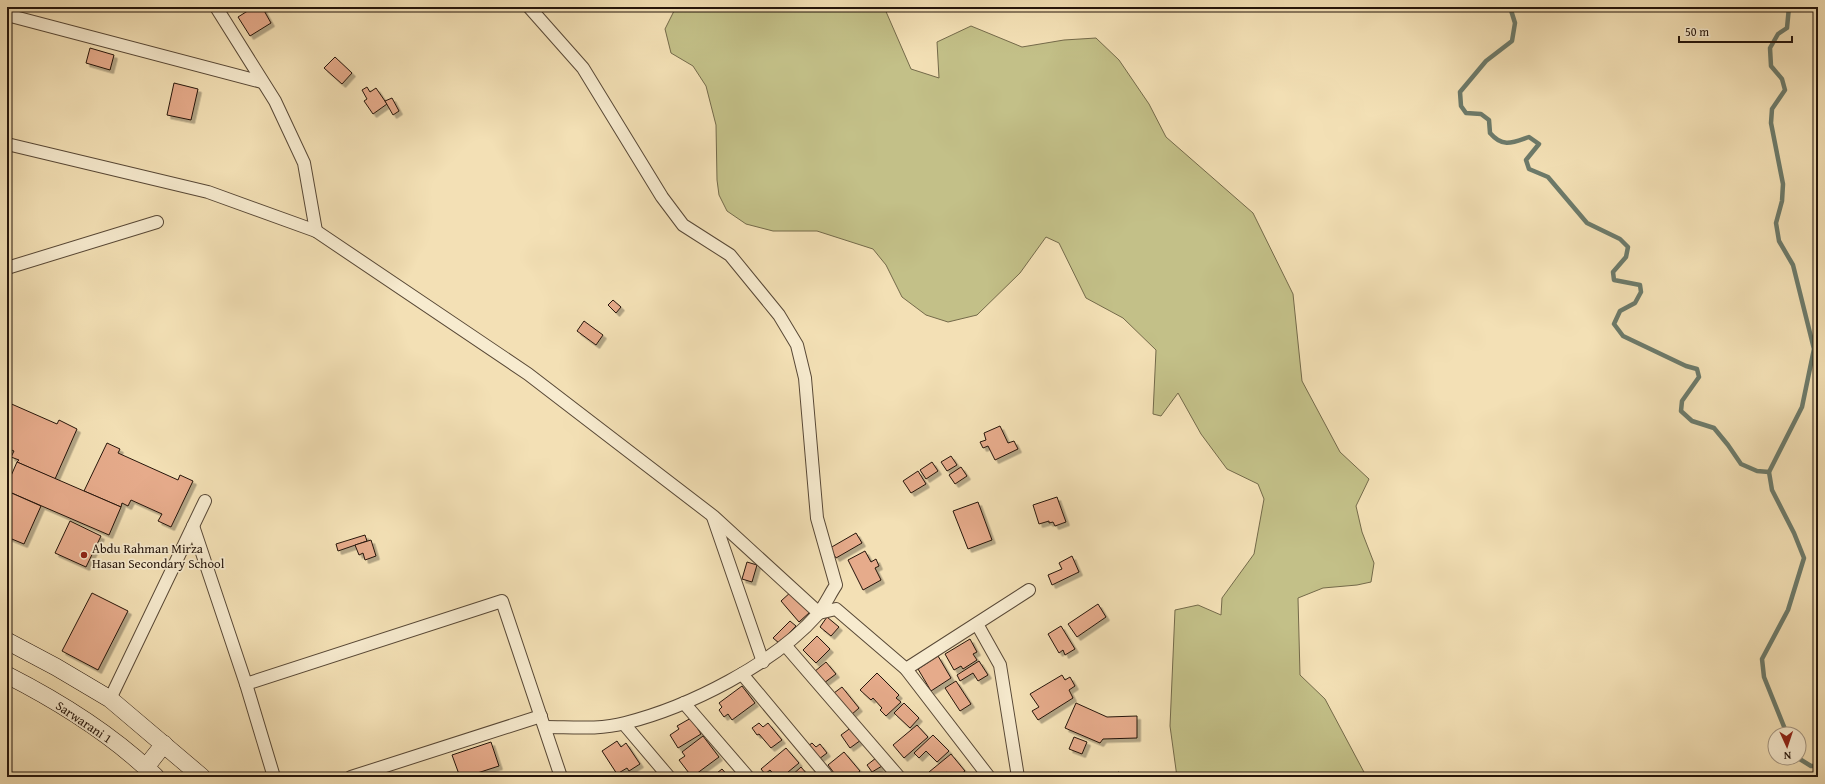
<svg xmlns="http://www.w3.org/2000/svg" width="1825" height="784" font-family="'Gentium Book Plus',serif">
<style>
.green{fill:#c3c088;stroke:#746a4a}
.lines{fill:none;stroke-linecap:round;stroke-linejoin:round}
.stream{stroke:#6c7a6a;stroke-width:4.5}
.building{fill:#e6ab8b;stroke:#25150b;filter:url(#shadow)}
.street-casing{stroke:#584836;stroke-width:14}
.secondary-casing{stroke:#25150b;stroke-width:18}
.street{stroke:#f7ebcf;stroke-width:12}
.secondary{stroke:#f7ebcf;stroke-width:17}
.poi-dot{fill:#8f2418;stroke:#f7ebcf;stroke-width:1.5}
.labels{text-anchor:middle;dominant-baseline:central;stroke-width:3.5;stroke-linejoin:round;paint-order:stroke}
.poi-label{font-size:13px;fill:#25150b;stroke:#f7ebcf;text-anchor:start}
.street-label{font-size:13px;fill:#25150b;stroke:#f7ebcf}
</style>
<defs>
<filter id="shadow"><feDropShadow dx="3.5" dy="3.5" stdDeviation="0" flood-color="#0004"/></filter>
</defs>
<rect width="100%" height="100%" fill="#f3e0b5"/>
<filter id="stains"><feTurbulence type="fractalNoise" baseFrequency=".005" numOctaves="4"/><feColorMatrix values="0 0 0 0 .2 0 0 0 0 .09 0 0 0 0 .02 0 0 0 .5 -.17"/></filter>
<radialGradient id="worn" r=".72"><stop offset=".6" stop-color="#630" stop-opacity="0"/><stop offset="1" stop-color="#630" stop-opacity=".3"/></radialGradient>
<!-- green -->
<polygon class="green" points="676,7 884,7 911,69 939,78 937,42 971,26 1022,47 1064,40 1096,38 1119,60 1149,104 1166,137 1253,213 1293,294 1302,381 1340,452 1369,479 1356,506 1362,532 1374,563 1371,582 1357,585 1323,588 1298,598 1300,675 1325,699 1365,774 1369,777 1177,777 1170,726 1175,610 1198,605 1221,615 1222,598 1254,554 1264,499 1258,484 1227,469 1201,434 1178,393 1161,416 1153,414 1156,350 1123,318 1086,298 1059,243 1046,237 1020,273 977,315 948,322 926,315 902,297 886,265 873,249 817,231 773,231 746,224 727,211 719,195 717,180 716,125 706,86 693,66 671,53 665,29"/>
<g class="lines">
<!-- stream -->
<g class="stream">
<path d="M1510,7L1515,23L1512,41L1486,61L1460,92L1461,106L1466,113L1481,114L1489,120L1490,133C1503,148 1512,143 1529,137L1539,144L1526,160L1529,169L1548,177L1587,223L1620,239L1628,247L1626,257L1613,272L1614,280L1640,285L1641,292L1635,303L1620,311L1614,324L1623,336L1686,366L1697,369L1699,377L1682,401L1681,411L1692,421L1714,428L1728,445L1741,464L1757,471L1769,472"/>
<polyline points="1787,734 1764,677 1762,659 1788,610 1804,558 1794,533 1772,490 1769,472 1802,407 1814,349 1793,265 1779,241 1776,223 1782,201 1783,184 1771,123 1772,109 1785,90 1782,79 1771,66 1770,48 1778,34 1787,28 1789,7"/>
<polyline points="1798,758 1811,766 1818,766"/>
</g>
</g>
<!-- building -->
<g class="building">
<polygon points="254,7 262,7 271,23 250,36 238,17"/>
<polygon points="90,48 114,55 110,70 86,63"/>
<polygon points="335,57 352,73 342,84 324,68"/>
<polygon points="174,83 198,89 191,120 167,115"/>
<polygon points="367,87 370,92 376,88 387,104 373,114 364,101 367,99 362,90"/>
<polygon points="392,98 399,111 393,115 385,101"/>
<polygon points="613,300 621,307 616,313 608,305"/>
<polygon points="584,321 603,335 596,345 577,331"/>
<polygon points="7,402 57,424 59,420 77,429 55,479 17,462 19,460 11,457 14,451 7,448"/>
<polygon points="1000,426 1008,443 1014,441 1018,449 995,460 988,446 983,448 980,442 986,440 984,433"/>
<polygon points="107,443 120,449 118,453 178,480 180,475 193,481 171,527 158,521 162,514 131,500 128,506 122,503 121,507 84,491"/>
<polygon points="951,456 957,465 947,471 941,462"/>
<polygon points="17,462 121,507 109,535 7,491 7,485"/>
<polygon points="932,462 938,471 926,479 920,470"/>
<polygon points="961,467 967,476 955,484 949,475"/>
<polygon points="918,471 926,484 911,493 903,481"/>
<polygon points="7,491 41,506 24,544 7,537"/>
<polygon points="1057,497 1066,522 1055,526 1053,522 1049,523 1049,521 1039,524 1033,505"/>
<polygon points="978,502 992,540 968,549 953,511"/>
<polygon points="70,521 101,536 86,567 55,553"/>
<polygon points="856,533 862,543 836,558 830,548"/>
<polygon points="365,535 367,541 338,551 336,544"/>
<polygon points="371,540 376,556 365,560 363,553 359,555 355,545"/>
<polygon points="865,551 871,562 876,559 879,566 875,568 881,580 863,590 848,560"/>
<polygon points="1072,556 1079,572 1052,585 1048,575 1062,569 1059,563"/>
<polygon points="747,562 757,565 752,582 742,579"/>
<polygon points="792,591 810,612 799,622 781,601"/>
<polygon points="92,593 128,611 98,670 62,651"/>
<polygon points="1098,604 1106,617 1077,637 1068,624"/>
<polygon points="827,617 839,627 831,636 820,627"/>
<polygon points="790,621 796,626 779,643 773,638"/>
<polygon points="1061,626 1075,649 1065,655 1063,650 1059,653 1048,634"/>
<polygon points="817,636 830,649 816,663 803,650"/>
<polygon points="970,639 977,652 973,654 977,660 963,669 961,666 954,670 945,654"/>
<polygon points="938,656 951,678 931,691 918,669"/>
<polygon points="979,661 988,675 978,681 973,673 960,681 957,675"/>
<polygon points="826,662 836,674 824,683 814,672"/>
<polygon points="877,673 899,695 896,698 901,702 886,716 880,710 882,708 873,698 871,700 860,690"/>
<polygon points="1062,675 1065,680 1070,677 1075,686 1069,690 1073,698 1038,720 1032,711 1039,707 1030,694"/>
<polygon points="956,681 971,704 960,711 945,688"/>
<polygon points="742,686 755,703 732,720 728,714 724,717 719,710 722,707 719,703"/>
<polygon points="842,687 859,708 851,715 834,693"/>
<polygon points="904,703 919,718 910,728 894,713"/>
<polygon points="1076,703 1107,717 1137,716 1137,738 1103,739 1100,743 1065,728"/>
<polygon points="691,718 701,734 678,748 670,735 679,729 677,726"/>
<polygon points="759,723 763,727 768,723 782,740 771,748 759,734 757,735 752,728"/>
<polygon points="917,725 928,737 904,758 893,745"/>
<polygon points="852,727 861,740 850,748 841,735"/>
<polygon points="933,735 949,751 937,762 926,751 919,758 914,753"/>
<polygon points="703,736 719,757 692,777 679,760 685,756 682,752"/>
<polygon points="1074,737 1087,742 1082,754 1069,749"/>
<polygon points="617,741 621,747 626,743 640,764 629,771 627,768 617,774 602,751"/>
<polygon points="491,742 499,766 465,777 460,777 452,755"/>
<polygon points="812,743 816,747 820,744 827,753 819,759 808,746"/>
<polygon points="786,748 799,763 782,777 776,777 770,770 765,774 761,769"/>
<polygon points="844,752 860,771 853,777 837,777 828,765"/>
<polygon points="951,754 965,771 957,777 951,777 947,772 941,777 932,777 929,772"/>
<polygon points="876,758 882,766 872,772 867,765"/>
<polygon points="801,767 807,774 803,777 790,777"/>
<polygon points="722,769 729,777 712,777"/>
<polygon points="1119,772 1121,777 1108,777"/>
</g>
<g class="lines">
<defs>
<g id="street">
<polyline points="216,7 275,101 304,163 316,231"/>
<path d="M529,7L583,68L662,197L683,225L730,255L779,315L797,345L805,378L817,518L836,585C830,594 825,605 818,614C774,664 689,707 625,723C599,730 571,727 546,727"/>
<polyline points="7,15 262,82"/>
<polyline points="7,144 208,192 316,231 528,374 713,516 819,613 836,609 906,669 989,777"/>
<polyline points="7,268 157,222"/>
<polyline points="713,517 763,662"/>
<polyline points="193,526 246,684 274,777"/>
<polyline points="977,624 1000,665 1018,777"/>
<polyline points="785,645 899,777"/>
<polyline points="906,669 1029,590"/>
<polyline points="742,674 828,777"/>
<polyline points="246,684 502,601 561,777"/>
<polyline points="110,699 205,501"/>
<polyline points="684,703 748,777"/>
<polyline points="624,724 669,777"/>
<polyline points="351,777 541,716"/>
</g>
<g id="secondary">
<polyline points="7,641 56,667 110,699 202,777"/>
<path d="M7,675C60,702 113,735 156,777"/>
<polyline points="146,767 164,744"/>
</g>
</defs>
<!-- street casing -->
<use href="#street" class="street-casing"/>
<!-- secondary casing -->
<use href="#secondary" class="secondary-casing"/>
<!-- street -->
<use href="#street" class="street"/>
<!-- secondary -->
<use href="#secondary" class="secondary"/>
</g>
<!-- markers -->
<circle class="poi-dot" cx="84" cy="555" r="4"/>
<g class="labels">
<!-- poi labels -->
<g class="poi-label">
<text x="92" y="548">Abdu Rahman Mirza<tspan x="92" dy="15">Hasan Secondary School</tspan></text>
</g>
<!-- street labels -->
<g class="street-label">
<text transform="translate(84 722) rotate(34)">Sarwarani 1</text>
</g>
</g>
<!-- margin -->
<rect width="1825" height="784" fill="none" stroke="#f3e0b5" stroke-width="24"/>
<rect x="8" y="8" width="1809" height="768" fill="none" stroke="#25150b" stroke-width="2"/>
<rect x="12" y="12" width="1801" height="760" fill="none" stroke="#25150b"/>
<!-- north arrow -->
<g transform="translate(1787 746) rotate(177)"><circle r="19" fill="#f7ebcf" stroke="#a39581"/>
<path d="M0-3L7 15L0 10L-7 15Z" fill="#8f2418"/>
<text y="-6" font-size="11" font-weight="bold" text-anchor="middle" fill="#25150b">N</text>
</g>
<!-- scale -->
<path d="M1679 36v6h113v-6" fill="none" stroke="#25150b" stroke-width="2"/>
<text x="1685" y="36" font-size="12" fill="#25150b" stroke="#f7ebcf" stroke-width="3" paint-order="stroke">50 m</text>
<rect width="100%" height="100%" filter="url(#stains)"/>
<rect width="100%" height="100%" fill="url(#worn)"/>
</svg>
